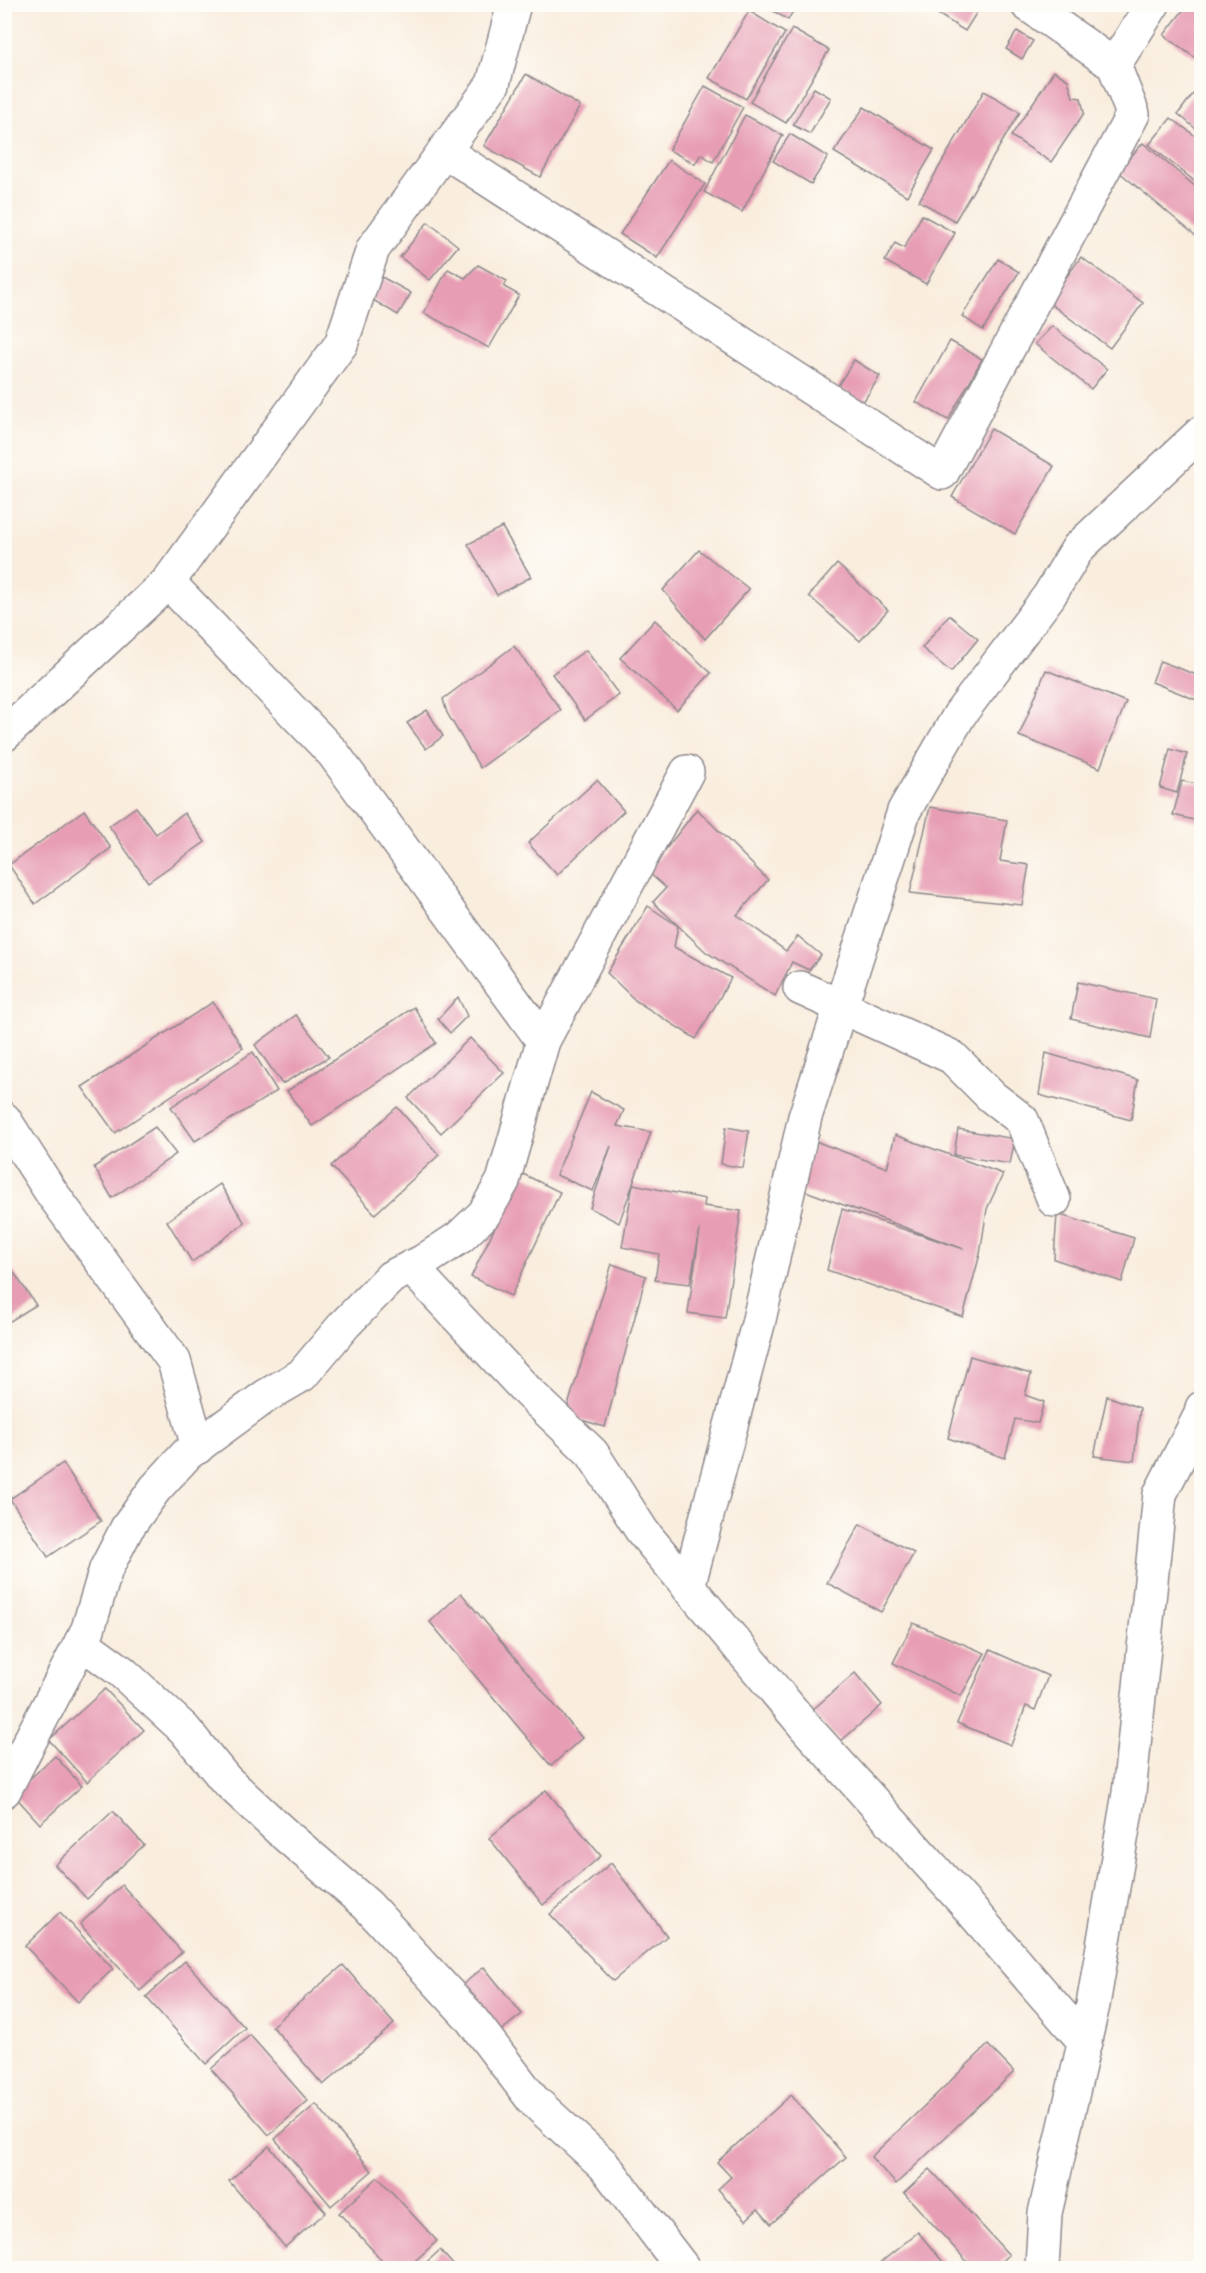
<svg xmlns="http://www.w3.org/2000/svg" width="1206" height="2273" font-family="'IM FELL Great Primer',serif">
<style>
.building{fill:#e79db4}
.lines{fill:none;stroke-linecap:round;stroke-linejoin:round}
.minor-casing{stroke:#8e888c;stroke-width:36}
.minor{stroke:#fff;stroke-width:33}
</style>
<rect width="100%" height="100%" fill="#fdfcf7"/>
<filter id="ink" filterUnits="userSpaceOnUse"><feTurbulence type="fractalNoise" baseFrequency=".0167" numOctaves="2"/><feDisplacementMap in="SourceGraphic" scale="12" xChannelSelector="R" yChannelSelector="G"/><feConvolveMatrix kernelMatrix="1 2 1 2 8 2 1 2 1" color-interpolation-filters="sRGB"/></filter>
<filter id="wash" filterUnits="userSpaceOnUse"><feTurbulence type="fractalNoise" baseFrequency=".008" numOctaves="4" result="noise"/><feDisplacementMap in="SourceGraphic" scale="24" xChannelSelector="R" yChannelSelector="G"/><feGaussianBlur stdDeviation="1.35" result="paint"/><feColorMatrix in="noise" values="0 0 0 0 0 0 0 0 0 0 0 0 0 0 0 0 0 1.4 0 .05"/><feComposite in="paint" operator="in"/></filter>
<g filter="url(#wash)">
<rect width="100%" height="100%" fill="#f9edde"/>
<g id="blocks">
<!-- building -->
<g class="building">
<polygon points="762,4 797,4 788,20"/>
<polygon points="938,4 982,4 965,31 933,11"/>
<polygon points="1188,4 1199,4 1202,6 1202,48 1194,57 1164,35"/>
<polygon points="749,11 785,33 746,99 709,78"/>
<polygon points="792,29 829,50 786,123 750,102"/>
<polygon points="1017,31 1033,41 1022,59 1006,49"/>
<polygon points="1054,71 1068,80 1073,97 1081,98 1084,113 1051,162 1011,136"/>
<polygon points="526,74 580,106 540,177 484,146"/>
<polygon points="705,86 743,107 713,162 701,154 695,164 669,150"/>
<polygon points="814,88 831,98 810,134 793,125"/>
<polygon points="984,91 1020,112 955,221 919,201"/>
<polygon points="1193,94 1202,102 1202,134 1178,114"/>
<polygon points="864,107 934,150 907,196 834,152"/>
<polygon points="745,115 783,135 742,212 704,192"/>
<polygon points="1171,118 1202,141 1202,187 1149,145"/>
<polygon points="790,134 828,157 811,184 773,161"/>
<polygon points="1143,143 1202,192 1202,241 1118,171"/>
<polygon points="669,160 705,184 657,258 620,234"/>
<polygon points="922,215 955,233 926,284 885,261 895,243 904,248"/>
<polygon points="428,222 458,246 430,280 400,257"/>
<polygon points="1081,257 1143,303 1110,348 1048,302"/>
<polygon points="998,259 1019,272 983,330 962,316"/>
<polygon points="478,265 507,281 504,287 519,295 489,348 424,313 448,269 465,278"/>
<polygon points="380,276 411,293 398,315 368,297"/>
<polygon points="1052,326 1107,369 1091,389 1035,344"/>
<polygon points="950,341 982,359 948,420 916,402"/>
<polygon points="854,360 880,376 863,402 837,387"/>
<polygon points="991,429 1054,466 1015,534 952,497"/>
<polygon points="502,527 531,577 497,595 468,544"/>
<polygon points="699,550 749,589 705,639 663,590"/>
<polygon points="837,564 888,610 860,641 809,596"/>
<polygon points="949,615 978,639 951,672 922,648"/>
<polygon points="655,620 711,673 677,710 620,658"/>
<polygon points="514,646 561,710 480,768 447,713 443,699"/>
<polygon points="586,650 619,695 585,720 552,674"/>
<polygon points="1160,661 1202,677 1202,694 1199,701 1152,682"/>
<polygon points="1046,670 1126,702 1100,768 1019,736"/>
<polygon points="427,710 443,736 426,749 407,723"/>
<polygon points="1170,749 1187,754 1177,793 1160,788"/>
<polygon points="597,780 624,811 557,875 528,843"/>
<polygon points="1182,781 1202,785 1202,822 1173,815"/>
<polygon points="136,807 156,834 184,813 205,842 148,882 109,826"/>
<polygon points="930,807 1007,820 1000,861 1029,865 1022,905 910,893"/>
<polygon points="697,809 768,880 737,915 786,951 798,936 821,955 809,970 792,962 775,996 706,952 653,902 666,888 648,872"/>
<polygon points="84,810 111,848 35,904 9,865"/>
<polygon points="648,906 678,926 674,947 731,978 696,1039 636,1001 607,973"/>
<polygon points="1078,982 1156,999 1150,1038 1071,1019"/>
<polygon points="458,997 467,1016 450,1033 438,1019"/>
<polygon points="213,1002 243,1048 115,1133 82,1087"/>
<polygon points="414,1007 436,1043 312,1126 287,1091"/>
<polygon points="296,1015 329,1057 282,1084 255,1045"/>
<polygon points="470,1038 504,1073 441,1133 408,1098"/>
<polygon points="253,1052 277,1091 195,1141 171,1107"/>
<polygon points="1046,1053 1138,1080 1131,1120 1039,1095"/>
<polygon points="591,1092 624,1110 617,1126 651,1132 633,1184 705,1199 704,1206 741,1211 725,1318 688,1313 700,1229 690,1284 655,1280 659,1254 622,1247 633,1184 619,1223 590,1208 611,1146 593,1191 556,1175"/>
<polygon points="397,1107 439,1155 375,1214 331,1166"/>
<polygon points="155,1127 176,1154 112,1198 94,1167"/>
<polygon points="726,1127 749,1131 743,1168 721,1164"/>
<polygon points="958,1129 1015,1139 1010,1164 954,1155"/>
<polygon points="895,1135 1003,1174 987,1209 980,1254 963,1317 827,1270 842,1209 964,1249 800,1189 815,1141 887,1168"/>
<polygon points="521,1173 560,1192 511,1296 471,1277"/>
<polygon points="220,1184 245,1223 192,1262 167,1221"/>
<polygon points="1057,1214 1134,1238 1122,1282 1054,1259"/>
<polygon points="4,1258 36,1305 4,1325"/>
<polygon points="612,1264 646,1276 605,1427 565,1415"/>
<polygon points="970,1356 1031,1374 1025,1395 1044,1402 1038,1423 1015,1419 1005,1458 948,1438"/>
<polygon points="1107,1396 1140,1408 1134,1461 1094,1456"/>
<polygon points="63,1463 101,1521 48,1557 10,1499"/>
<polygon points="860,1524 914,1553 881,1612 827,1583"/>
<polygon points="461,1593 582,1738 551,1766 430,1622"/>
<polygon points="913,1623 985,1653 961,1696 893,1663"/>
<polygon points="990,1650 1048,1676 1035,1710 1026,1706 1011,1745 957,1723"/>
<polygon points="855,1673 882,1705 840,1742 811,1711"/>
<polygon points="105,1689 144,1730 87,1782 49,1740"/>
<polygon points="55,1756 82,1786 40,1824 13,1794"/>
<polygon points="546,1790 601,1856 543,1905 489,1838"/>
<polygon points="113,1811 144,1845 87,1899 55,1865"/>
<polygon points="611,1863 667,1936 613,1981 550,1914"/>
<polygon points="122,1885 182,1952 140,1991 80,1924"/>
<polygon points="60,1912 113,1969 78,2002 25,1946"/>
<polygon points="185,1961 245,2028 206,2064 146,1997"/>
<polygon points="343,1965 394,2024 323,2085 272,2026"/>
<polygon points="484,1967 522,2014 497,2034 460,1987"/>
<polygon points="250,2035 308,2101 269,2135 211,2069"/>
<polygon points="988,2045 1014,2072 896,2184 871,2157"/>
<polygon points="791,2095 846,2157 771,2224 758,2209 746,2220 718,2189 731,2177 717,2162"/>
<polygon points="316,2104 372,2171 331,2206 275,2139"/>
<polygon points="269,2146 326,2212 285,2247 229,2181"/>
<polygon points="930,2169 1009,2255 995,2268 973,2268 904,2193"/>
<polygon points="378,2177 437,2241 407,2268 389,2268 339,2213"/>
<polygon points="918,2232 948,2268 874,2268"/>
<polygon points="440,2250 456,2268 420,2268"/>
</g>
</g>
</g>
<g filter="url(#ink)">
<use href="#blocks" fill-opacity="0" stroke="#8e888c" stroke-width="1.5"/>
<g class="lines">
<defs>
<g id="minor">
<polyline points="1114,65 1153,4"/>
<polyline points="444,151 942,473 1133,114 1114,65 1027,4"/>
<polyline points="168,582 341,344 373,249 493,84 514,4"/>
<polyline points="4,735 168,582 333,753 543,1041"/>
<polyline points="800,988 952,1057 992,1097 1022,1120 1054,1200"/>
<polyline points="4,1119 51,1192 174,1361 198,1447"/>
<polyline points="411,1267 528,1392 592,1453 642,1531 809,1731 963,1901 1085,2042"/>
<polyline points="688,1587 758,1324 805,1117 904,811 960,714 1049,596 1078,548 1202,432"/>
<polyline points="81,1642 122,1672 184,1729 225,1779 282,1832 367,1905 469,2016 533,2100 604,2165 683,2268"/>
<polyline points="4,1791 88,1629 106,1569 127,1528 155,1489 187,1454 266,1396 302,1375 345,1324 391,1277 422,1262 460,1237 484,1214 503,1181 543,1041 687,772"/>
<polyline points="1042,2268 1045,2213 1093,2005 1129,1793 1160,1494 1201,1414 1202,1408"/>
</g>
</defs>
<!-- minor casing -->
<use href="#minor" class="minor-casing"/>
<!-- minor -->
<use href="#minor" class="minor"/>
</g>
</g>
<!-- margin -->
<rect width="1206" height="2273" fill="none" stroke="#fdfcf7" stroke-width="24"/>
</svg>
